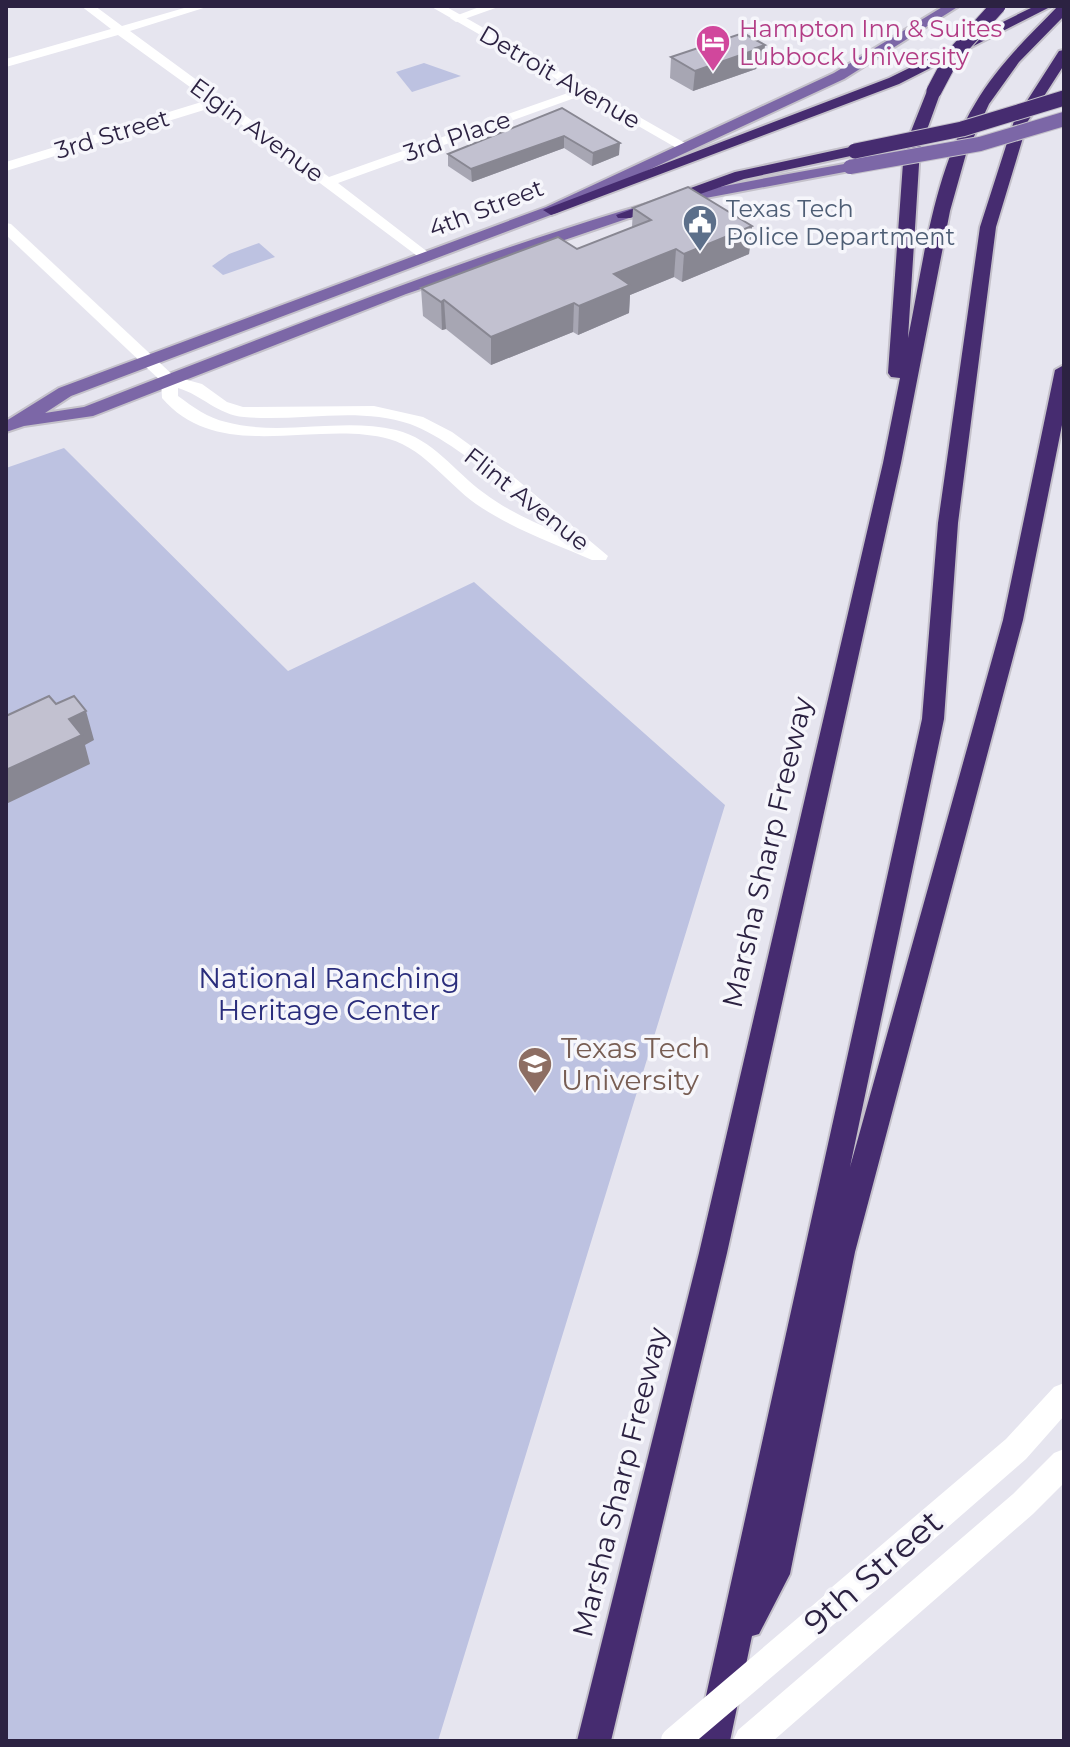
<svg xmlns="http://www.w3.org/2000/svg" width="1070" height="1747" font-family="Montserrat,sans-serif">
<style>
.green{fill:#bdc2e1}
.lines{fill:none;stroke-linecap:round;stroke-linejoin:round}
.primary-casing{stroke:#c4c1ca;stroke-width:4}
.motorway-casing{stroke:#c4c1ca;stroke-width:4}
.minor{fill:#fff;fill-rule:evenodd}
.tertiary{fill:#fff;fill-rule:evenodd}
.primary{fill:#7c67a7;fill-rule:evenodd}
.motorway{fill:#462c70;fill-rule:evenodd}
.primary-bridge-casing{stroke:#c4c1ca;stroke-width:16;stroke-linecap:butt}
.motorway-bridge-casing{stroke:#c4c1ca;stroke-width:17;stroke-linecap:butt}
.minor-bridge{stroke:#fff;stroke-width:28}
.primary-bridge{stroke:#7c67a7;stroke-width:14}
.motorway-bridge{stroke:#462c70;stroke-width:15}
.wall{fill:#a7a6b3}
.shaded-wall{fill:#888792}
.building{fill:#c2c1d0;stroke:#888792;stroke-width:2}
.labels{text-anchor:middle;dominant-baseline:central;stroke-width:7;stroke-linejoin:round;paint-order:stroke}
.far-hotel-label{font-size:24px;fill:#b23c85;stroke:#f6f6fb;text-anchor:start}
.far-street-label{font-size:24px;fill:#2c2242;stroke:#f6f6fb}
.far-service-label{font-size:24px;fill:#4e5e75;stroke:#f6f6fb;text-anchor:start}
.street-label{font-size:28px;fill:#2c2242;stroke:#f6f6fb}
.park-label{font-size:28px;fill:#2a2d7c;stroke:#f6f6fb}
.education-label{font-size:28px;fill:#785e54;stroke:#f6f6fb;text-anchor:start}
.near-street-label{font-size:34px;fill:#2c2242;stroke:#f6f6fb}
</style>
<rect width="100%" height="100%" fill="#e6e5ef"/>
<!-- green -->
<g class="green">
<polygon points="424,63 461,76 412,92 396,72"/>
<polygon points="259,243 275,257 223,275 212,266 229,254"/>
<polygon points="64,448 288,671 474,582 725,805 438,1741 6,1741 6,468"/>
</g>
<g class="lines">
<defs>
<path id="primary" d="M944,6H959L844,79L556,213L71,396L45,413L84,407C261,339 437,267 619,212C694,189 773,177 850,163L855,164V170L695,200L629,218L406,294L93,416L24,426L6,432V421L59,388L546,207L834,73Z"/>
<g id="motorway">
<polygon points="1035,6 1052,6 899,84 557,213 551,215 543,210 889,78"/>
<path d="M1058,6H1064V16L1019,62L989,104L966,154L950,211L901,463L727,1253L611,1741H577L699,1253L883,463L900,378L891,377L888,373L904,149L927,91L929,88H939L941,91L920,149L908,338C924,260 933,173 975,104C997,66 1028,37 1058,6Z"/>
<polygon points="1064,50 1064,65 1028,121 996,227 958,523 944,719 850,1167 1003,620 1055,370 1064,365 1064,415 1023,620 855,1252 790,1574 759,1634 752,1636 730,1741 696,1741 922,719 938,523 980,227 1014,121 1059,51"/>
<polygon points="855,146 860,148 860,154 744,179 630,218 618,218 616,215 735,172"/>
</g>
</defs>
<!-- primary casing -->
<use href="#primary" class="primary-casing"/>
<!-- motorway casing -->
<use href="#motorway" class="motorway-casing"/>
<!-- minor -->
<g class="minor">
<polygon points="81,6 95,6 122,26 191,6 210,6 130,31 329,177 582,88 594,91 338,183 429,253 429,259 424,261 217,106 6,171 6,162 208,100 118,35 6,67 6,59 111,29"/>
<polygon points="482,6 501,6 456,22 450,18"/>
<path d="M169,375L202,384L227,402L243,407L374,406L423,417L452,432L515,478L608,556L606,560H592C555,544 516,530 482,508C450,488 427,450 389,439C317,419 219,465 162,398L161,380ZM178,388C202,395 218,415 244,417C299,422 357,406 410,424C455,440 521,501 559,533C534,522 506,510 484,493C455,472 433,439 396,430C340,417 281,437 226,422C208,418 193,407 178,396Z"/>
<polygon points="1064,1383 1064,1416 1026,1459 847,1615 836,1619 825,1615 821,1604 825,1593 1006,1439 1054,1387"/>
<polygon points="1064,1449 1064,1483 1033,1514 773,1741 733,1741 738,1730 1013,1494 1054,1453"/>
</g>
<!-- tertiary -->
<g class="tertiary">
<polygon points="430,6 445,6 692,147 680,150"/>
<polygon points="6,223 11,224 175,377 177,380 175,383 163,383 6,235"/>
</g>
<!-- primary -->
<use href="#primary" class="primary"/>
<!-- motorway -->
<use href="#motorway" class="motorway"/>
<defs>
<polyline id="primary-bridge" points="850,167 980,144 1064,119"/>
<g id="motorway-bridge">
<polyline points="934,91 952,57 998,6"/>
<polyline points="855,151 962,129 1064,98"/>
</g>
</defs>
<!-- primary-bridge casing -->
<use href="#primary-bridge" class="primary-bridge-casing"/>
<!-- motorway-bridge casing -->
<use href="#motorway-bridge" class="motorway-bridge-casing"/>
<!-- minor-bridge -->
<polyline class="minor-bridge" points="675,1741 836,1604"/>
<!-- primary-bridge -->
<use href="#primary-bridge" class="primary-bridge"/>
<!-- motorway-bridge -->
<use href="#motorway-bridge" class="motorway-bridge"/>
</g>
<!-- wall -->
<g class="wall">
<polygon points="671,57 763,65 757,67 756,69 693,91 670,78"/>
<polygon points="562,108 619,155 592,166 564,148 472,182 448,166 448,154"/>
<polygon points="633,208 752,226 749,254 682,282 674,277 630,295 629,313 578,335 573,332 491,365 446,329 442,330 423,316 421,288 577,249 632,227"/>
</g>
<!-- shaded-wall -->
<g class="shaded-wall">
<polygon points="765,45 763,65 757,67 756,69 693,91 695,71"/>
<polygon points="564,136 564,148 472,182 471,169"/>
<polygon points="620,143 619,155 592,166 593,153"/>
<polygon points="752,226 749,254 682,282 684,254"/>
<polygon points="676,249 674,277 630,295 629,313 578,335 579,306 614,274"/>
<polygon points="444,300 446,329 442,330 441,302"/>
<polygon points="574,303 573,332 491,365 491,337"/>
<polygon points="86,711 94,740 85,745 90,764 6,804 6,770 69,719"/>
</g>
<!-- building -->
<g class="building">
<polygon points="743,33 765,45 756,48 758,49 695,71 671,57"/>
<polygon points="562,108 620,143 593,153 564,136 471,169 448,154"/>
<polygon points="688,187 752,226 684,254 676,249 614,274 630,285 579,306 574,303 491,337 444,300 441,302 421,288 558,237 577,249 651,220 633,208"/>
<polygon points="49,696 56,704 74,696 86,711 69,719 82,735 6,770 6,716"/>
</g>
<!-- icons -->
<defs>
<symbol id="hotel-pin" viewBox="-11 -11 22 30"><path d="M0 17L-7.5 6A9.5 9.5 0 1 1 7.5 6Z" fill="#d1479c" stroke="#f6f6fb"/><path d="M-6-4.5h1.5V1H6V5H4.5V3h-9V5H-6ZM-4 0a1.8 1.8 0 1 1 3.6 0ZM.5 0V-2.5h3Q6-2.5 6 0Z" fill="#fff"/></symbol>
<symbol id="civic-pin" viewBox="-11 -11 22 30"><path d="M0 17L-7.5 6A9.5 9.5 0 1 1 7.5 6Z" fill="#5c6f8a" stroke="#f6f6fb"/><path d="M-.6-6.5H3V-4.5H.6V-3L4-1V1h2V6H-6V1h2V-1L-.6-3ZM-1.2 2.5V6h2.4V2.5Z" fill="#fff"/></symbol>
<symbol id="university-pin" viewBox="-11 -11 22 30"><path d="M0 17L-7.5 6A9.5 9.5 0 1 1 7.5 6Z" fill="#8d6e63" stroke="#f6f6fb"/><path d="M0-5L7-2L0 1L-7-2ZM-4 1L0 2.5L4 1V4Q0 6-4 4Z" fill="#fff"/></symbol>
</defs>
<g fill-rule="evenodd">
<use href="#hotel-pin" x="693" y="22" width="40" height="54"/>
<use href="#civic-pin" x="680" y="202" width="40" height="54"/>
<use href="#university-pin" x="515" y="1044" width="40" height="54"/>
</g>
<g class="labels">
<!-- far-hotel labels -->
<g class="far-hotel-label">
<text x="739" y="28">Hampton Inn &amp; Suites<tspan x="739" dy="28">Lubbock University</tspan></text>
</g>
<!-- far-street labels -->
<g class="far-street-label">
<text transform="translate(560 77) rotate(30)">Detroit Avenue</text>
<text transform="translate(257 130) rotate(36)">Elgin Avenue</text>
<text transform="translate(112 134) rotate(-17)">3rd Street</text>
<text transform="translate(457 136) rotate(-19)">3rd Place</text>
<text transform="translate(486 208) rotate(-21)">4th Street</text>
<text transform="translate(527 499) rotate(38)">Flint Avenue</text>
</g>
<!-- far-service labels -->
<g class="far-service-label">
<text x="726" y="208">Texas Tech<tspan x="726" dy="28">Police Department</tspan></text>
</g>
<!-- street labels -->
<g class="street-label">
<text transform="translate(767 852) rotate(-77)">Marsha Sharp Freeway</text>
<text transform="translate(620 1482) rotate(-76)">Marsha Sharp Freeway</text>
</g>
<!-- park labels -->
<g class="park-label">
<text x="329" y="978">National Ranching<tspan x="329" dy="32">Heritage Center</tspan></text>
</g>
<!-- education labels -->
<g class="education-label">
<text x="561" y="1048">Texas Tech<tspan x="561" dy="32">University</tspan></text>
</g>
<!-- near-street labels -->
<g class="near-street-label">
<text transform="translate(873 1572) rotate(-41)">9th Street</text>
</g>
</g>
<!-- border -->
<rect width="1070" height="1747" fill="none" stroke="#2c2242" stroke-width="16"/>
</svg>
